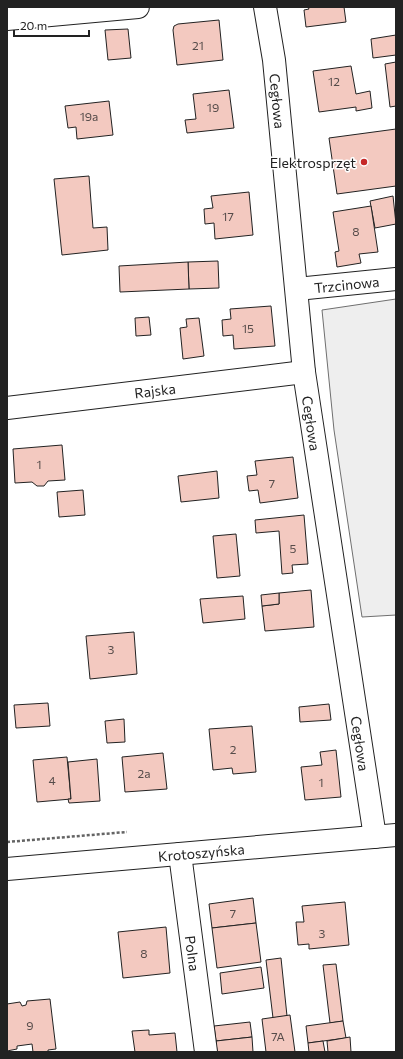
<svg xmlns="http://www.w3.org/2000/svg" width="403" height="1059" font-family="Commissioner,sans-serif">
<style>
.green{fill:#eee;stroke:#6f6f6f}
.building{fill:#f3c9c0;stroke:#222}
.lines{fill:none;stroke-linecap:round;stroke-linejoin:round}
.minor-casing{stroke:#222;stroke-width:24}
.major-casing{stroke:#222;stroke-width:24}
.path{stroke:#646464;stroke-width:2.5;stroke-dasharray:3 2;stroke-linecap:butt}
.minor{stroke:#fff;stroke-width:22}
.major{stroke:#fff;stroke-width:22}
.poi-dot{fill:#c62828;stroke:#fff;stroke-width:1.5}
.labels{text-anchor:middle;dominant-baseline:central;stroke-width:3;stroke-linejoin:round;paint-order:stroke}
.number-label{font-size:12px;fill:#564c4a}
.street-label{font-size:14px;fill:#222;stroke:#fff}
.poi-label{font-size:14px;fill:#222;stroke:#fff;text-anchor:end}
</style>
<rect width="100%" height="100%" fill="#fff"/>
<!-- green -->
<polygon class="green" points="396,299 396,615 362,617 334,430 322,310"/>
<!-- building -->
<g class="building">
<polygon points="308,7 344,7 346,22 306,27 304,10 309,9"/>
<polygon points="219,20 223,60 177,65 173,30 174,26 178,24"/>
<polygon points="128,29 131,58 108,60 105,30"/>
<polygon points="396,35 396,55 373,58 371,39"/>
<polygon points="396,62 396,106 390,107 385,64"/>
<polygon points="351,66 356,94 370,91 372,108 356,111 356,107 319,112 313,71"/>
<polygon points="229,90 234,128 187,133 185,120 196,119 193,94"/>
<polygon points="109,101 113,135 77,139 76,127 68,128 65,106"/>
<polygon points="396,129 396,186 337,194 329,138"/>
<polygon points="89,176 93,228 107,227 108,250 62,255 54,179"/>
<polygon points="249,192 253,235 215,239 214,223 205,224 204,209 213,208 211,196"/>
<polygon points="393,196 396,224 375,228 370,201"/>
<polygon points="371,206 378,252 359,254 361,263 337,267 335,252 339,251 333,212"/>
<polygon points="218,261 219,288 189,289 188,262"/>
<polygon points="188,262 189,289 120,292 119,266"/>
<polygon points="271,306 275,346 234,349 233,335 223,336 222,320 231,319 230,309"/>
<polygon points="149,317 151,335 136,336 135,318"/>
<polygon points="199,318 204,356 183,359 180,328 187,327 186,319"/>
<polygon points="62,445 65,480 48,481 44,486 37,486 32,482 15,483 13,449"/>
<polygon points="293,457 298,498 260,503 258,490 249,491 247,476 257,475 255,461"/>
<polygon points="217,471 219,498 181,502 178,476"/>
<polygon points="83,490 85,515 59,517 57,492"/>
<polygon points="304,515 308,564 292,565 293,573 282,574 279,531 256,533 255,520"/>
<polygon points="236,534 240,576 217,578 213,536"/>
<polygon points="311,590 314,627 265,631 262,606 279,604 279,593"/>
<polygon points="279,593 279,604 262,606 261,595"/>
<polygon points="243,596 245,619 203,623 200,599"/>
<polygon points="134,632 137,674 90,679 86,636"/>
<polygon points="48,703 50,726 16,728 14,705"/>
<polygon points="329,704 331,720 300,722 299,707"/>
<polygon points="124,719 125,742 107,743 105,721"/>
<polygon points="252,726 256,772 233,774 232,768 213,770 209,729"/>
<polygon points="336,750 341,797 305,800 301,767 322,765 320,752"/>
<polygon points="163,753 167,789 125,792 122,757"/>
<polygon points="67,757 71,799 37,802 33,760"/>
<polygon points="97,759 100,801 69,803 68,799 71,799 68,762"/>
<polygon points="253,898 256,923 212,928 209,904"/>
<polygon points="345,902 349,945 309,949 309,944 298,945 296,922 304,922 302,906"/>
<polygon points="256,923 261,962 217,968 212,928"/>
<polygon points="166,927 170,973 123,978 118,932"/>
<polygon points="281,958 287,1016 273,1018 266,960"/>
<polygon points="336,964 343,1021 330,1023 323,965"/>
<polygon points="261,967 264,988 222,994 220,973"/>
<polygon points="50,999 56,1049 48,1050 48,1052 33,1052 32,1044 17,1046 17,1049 7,1051 7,1004 20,1002 22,1006 26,1005 27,1001"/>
<polygon points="290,1015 295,1052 266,1052 262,1019"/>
<polygon points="343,1021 346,1038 308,1043 306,1026"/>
<polygon points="250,1022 252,1037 216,1041 214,1026"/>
<polygon points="149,1030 149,1035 175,1033 177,1052 135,1052 132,1031"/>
<polygon points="252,1037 253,1052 217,1052 216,1041"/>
<polygon points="350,1037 351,1052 328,1052 327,1041"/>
<polygon points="323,1041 325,1052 309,1052 308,1043"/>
</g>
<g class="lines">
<defs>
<g id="minor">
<path id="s1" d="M265,7L274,60L304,372L375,837"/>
<polyline points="7,19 138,7"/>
<path id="s2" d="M297,289L396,279"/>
<path id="s3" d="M7,408L304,372"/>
<path id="s4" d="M180,854L206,1052"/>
</g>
<g id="major">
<path id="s5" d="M7,869L396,835"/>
</g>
</defs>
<!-- minor casing -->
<use href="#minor" class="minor-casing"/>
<!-- major casing -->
<use href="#major" class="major-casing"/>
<!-- path -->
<polyline class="path" points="7,842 127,832"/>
<!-- minor -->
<use href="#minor" class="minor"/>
<!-- major -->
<use href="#major" class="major"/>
</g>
<!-- markers -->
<circle class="poi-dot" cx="364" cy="162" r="4"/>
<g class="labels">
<!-- number labels -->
<g class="number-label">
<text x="198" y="45">21</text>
<text x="334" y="81">12</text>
<text x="213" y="107">19</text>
<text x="89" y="116">19a</text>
<text x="228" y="216">17</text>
<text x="356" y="231">8</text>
<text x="248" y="328">15</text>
<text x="39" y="464">1</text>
<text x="272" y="483">7</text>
<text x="293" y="548">5</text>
<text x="111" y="649">3</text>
<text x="233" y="749">2</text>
<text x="144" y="773">2a</text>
<text x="52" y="780">4</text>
<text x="321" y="782">1</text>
<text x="233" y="913">7</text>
<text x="322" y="933">3</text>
<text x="144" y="953">8</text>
<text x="30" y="1025">9</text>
<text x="278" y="1036">7A</text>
</g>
<!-- street labels -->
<g class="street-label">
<text stroke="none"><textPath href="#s1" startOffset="95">Cegłowa</textPath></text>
<text stroke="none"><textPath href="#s2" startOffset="50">Trzcinowa</textPath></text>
<text stroke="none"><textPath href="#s3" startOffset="149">Rajska</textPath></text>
<text stroke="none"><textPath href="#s1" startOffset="419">Cegłowa</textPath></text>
<text stroke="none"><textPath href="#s1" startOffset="743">Cegłowa</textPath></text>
<text stroke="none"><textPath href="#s5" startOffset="195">Krotoszyńska</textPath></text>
<text stroke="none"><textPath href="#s4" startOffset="100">Polna</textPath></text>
</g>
<!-- poi labels -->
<g class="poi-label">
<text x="356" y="162">Elektrosprzęt</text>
</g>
</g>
<!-- border -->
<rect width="403" height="1059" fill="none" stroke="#222222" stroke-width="16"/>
<!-- scale -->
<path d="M14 30v6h75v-6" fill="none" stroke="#222222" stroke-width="2"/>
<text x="20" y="30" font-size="12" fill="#222222" stroke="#ffffff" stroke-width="3" paint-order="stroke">20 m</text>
</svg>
